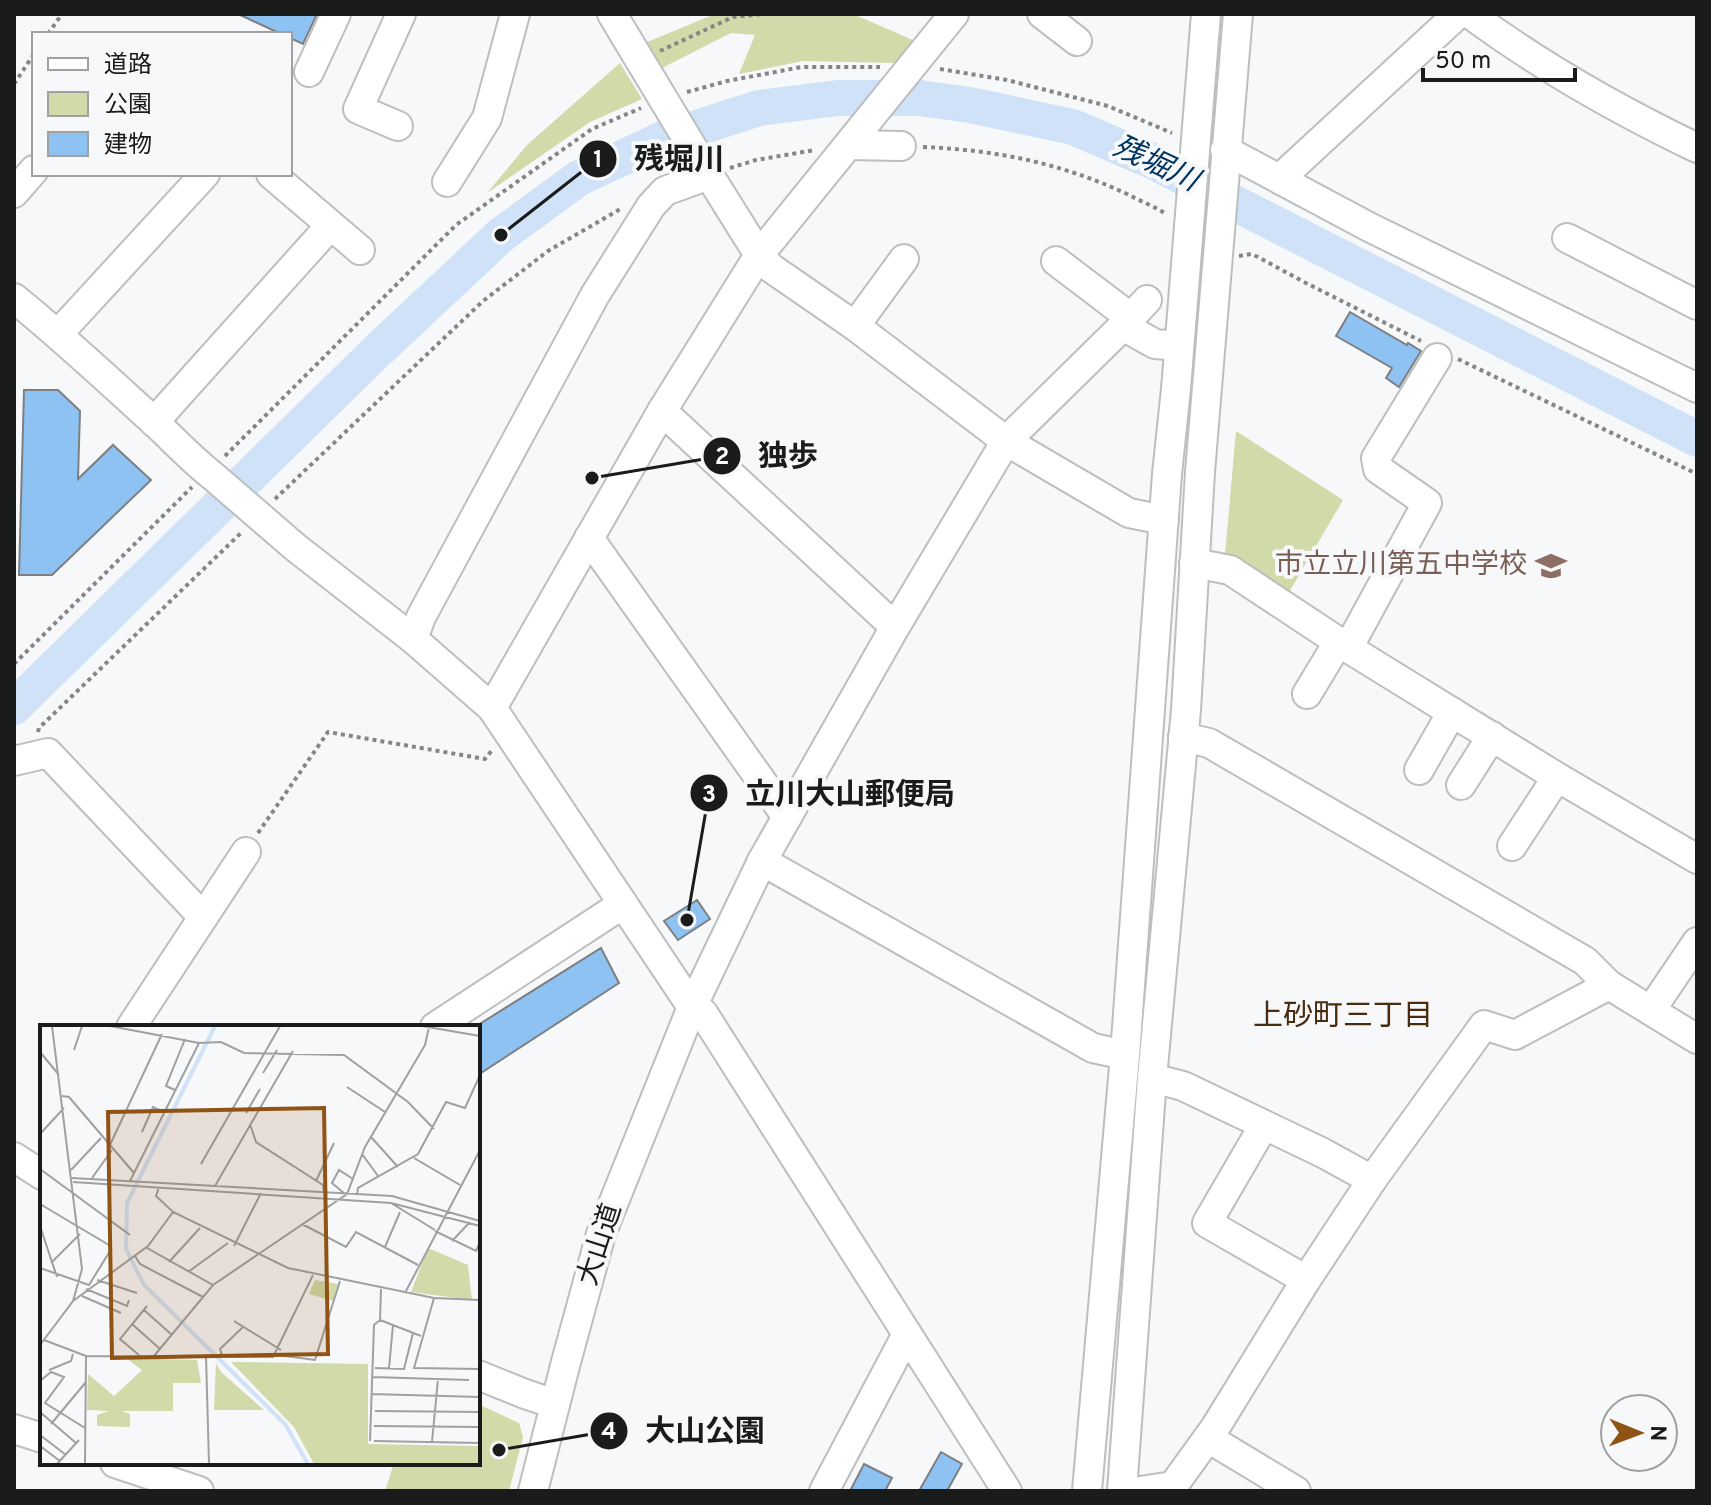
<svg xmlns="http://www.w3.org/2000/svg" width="1711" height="1505" font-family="Overpass,'Noto Sans JP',sans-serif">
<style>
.green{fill:#d1daa9}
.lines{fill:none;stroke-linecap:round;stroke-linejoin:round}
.river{stroke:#cfe2f7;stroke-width:36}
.building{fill:#8ec2f2;stroke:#7e7f80;stroke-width:2}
.minor-casing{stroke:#bcbebf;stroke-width:32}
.path{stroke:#858687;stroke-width:4;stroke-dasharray:4 4;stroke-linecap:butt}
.minor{stroke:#fff;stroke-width:28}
.labels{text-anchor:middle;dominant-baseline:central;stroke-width:8;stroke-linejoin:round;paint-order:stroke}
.education-label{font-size:28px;fill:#785e54;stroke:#f7f8f9;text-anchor:end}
.street-label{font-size:28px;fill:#1a1b1b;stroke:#f7f8f9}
.water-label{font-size:30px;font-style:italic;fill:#003562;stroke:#f7f8f9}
.neighbourhood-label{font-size:30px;fill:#492b0f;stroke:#f7f8f9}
.inset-river{fill:none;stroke:#cfe2f7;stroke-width:4}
.inset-road{fill:none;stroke:#9fa0a0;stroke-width:2}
.view{fill:#905316;fill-opacity:0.15;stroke:#905316;stroke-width:4}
.inset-edge{fill:none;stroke:#1a1b1b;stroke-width:4}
.leader{fill:none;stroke:#1a1b1b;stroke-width:3}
.callout-dot{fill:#1a1b1b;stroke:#f7f8f9;stroke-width:3}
.mark-label{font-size:24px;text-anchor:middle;font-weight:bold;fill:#fff}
.callout-label{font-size:30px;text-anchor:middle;font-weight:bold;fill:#1a1b1b;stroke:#f7f8f9;stroke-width:8;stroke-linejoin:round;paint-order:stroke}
</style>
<rect width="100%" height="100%" fill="#f7f8f9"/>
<!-- green -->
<g class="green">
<polygon points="715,14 853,14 915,41 894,63 803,61 739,74 755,35 731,33 658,70 640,45"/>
<polygon points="620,63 642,99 590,122 487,193 527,145"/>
<polygon points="1236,431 1343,500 1288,594 1225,555"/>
<polygon points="478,1404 519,1423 523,1437 509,1491 385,1491 394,1463 478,1463"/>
</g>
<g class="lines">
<!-- river -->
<polyline class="river" points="14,707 375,353 501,235 579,178 663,139 759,108 838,98 919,98 970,105 1073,127 1152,161 1697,439"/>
</g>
<!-- building -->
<g class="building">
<polygon points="238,14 317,14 303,44 290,38 290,34 281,34"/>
<polygon points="1350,312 1407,345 1408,343 1421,351 1399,387 1386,378 1392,368 1336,336"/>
<polygon points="24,390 58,390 80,411 78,479 113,445 151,480 52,575 19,575"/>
<polygon points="697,900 710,919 678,940 664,921"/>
<polygon points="601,948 619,983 478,1075 478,1025"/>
<polygon points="941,1452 962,1464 947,1491 919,1491"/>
<polygon points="864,1464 892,1478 885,1491 850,1491"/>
</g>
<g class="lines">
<defs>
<g id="minor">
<polyline points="612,14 709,175 759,255 771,268 855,326 1006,441 1129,513 1164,520"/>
<polyline points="1042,14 1077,41"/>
<path d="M1470,14C1539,65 1620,111 1697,148"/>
<polyline points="309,72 336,14"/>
<polyline points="398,126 358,109 401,14"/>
<polyline points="849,145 901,146"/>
<polyline points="1225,150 1369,227 1697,388"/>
<polyline points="271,174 360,250"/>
<polyline points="1281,180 1288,171 1458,14"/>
<polyline points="447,182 487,118 515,14"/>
<polyline points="14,193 34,170"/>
<polyline points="1567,238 1697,305"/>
<polyline points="1056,261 1131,318"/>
<path d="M14,298C61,336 105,377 150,418C172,438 191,459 214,477L295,547L413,639L492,708L692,1007L703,1013L1007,1491"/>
<polyline points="855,326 904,259"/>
<polyline points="1123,326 1147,300"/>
<polyline points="58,334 205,174"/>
<polyline points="662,411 895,627"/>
<polyline points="154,422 330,226"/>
<polyline points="589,538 787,817"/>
<polyline points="1194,563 1230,570 1348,648 1557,777 1697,859"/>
<polyline points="413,639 421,617 595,295 651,206 665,191 709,175"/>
<polyline points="1348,648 1427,503 1378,469 1376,458 1437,358"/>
<polyline points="1307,694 1339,641"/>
<polyline points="492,708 662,411 759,255 954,14"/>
<polyline points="1183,737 1209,743 1585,961 1609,985 1697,1039"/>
<polyline points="14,761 48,753 203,917"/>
<polyline points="1419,770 1452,712"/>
<polyline points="1461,785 1492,736"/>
<polyline points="1512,846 1557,777"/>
<polyline points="762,861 1093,1048 1125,1055"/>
<polyline points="1651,1010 1697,942"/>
<polyline points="131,1027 246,852"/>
<polyline points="435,1027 623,904"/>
<polyline points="1152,1078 1183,1086 1323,1153 1372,1180"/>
<polyline points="1264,1125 1207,1223 1306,1280"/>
<polyline points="14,1157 42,1175"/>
<polyline points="478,1375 525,1394 555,1404"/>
<polyline points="14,1429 42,1438"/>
<polyline points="1208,1438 1296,1491"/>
<polyline points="115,1463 199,1491"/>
<polyline points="533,1491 566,1362 601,1234 692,1007 762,861 895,627 1006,441 1123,326 1155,344 1179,346"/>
<polyline points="824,1491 907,1334"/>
<polyline points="1087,1491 1125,1055 1167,474 1176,389 1206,14"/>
<polyline points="1122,1491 1152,1078 1186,710 1200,472 1238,14"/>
<polyline points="1140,1491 1173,1486 1215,1428 1306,1280 1372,1180 1484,1025 1515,1035 1609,985"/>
</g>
</defs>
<!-- minor casing -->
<use href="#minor" class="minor-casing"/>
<!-- path -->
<g class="path">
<polyline points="48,34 62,14"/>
<polyline points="660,51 733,17 762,14"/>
<polyline points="940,69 1007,80 1108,106 1172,133"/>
<polyline points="14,84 34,54"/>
<polyline points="687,92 727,81 802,67 880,67"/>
<path d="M923,147C996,150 1061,163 1127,194C1140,201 1154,206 1166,214"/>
<polyline points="730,168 756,160 815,150"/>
<polyline points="1239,256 1251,254 1258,257 1304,282 1421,341"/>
<polyline points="1458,359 1697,474"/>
<polyline points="225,456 456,225 592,129 641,108"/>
<polyline points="275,499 483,301 548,251 622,208"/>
<polyline points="14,664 192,487"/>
<polyline points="38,732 39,728 243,531"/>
<polyline points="258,833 328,732 485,759 493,749"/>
</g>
<!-- minor -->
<use href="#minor" class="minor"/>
</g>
<!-- icons -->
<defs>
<symbol id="school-bare" viewBox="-9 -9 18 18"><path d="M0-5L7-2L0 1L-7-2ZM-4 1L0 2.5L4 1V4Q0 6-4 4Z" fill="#8d6e63" stroke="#f7f8f9" stroke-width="2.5" paint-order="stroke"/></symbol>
</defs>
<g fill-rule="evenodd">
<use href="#school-bare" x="1529" y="544" width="44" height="44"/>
</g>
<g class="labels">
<!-- education labels -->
<g class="education-label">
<text x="1527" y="566">市立立川第五中学校</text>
</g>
<!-- street labels -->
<g class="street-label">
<text transform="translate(601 1245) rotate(-72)">大山道</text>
</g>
<!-- water labels -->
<g class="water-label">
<text transform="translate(1155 165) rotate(25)">残堀川</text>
</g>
<!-- neighbourhood labels -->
<g class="neighbourhood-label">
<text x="1343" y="1017">上砂町三丁目</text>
</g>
</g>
<!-- overview -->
<g transform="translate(40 1025)">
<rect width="440" height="440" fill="#f7f8f9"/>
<path d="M388,223L428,240L432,275L371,267ZM275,255L298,259L293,276L269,269ZM86,333L157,335L161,358H133V386H81L90,389V402L57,401V390L69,386L47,385L48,349L74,371L102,345ZM191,337L328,339V419L440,421V439H274L254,402ZM176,338L181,347L224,385H174Z" fill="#d1daa9"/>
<path class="inset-river" d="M175,1L87,178L86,224L104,260L245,399L268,439"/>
<path class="inset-road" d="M70,1L159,18L181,17L204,28L304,30L368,77L394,104M382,1L440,11M34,25L42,1M0,27L19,50M223,48L237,25M307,62L345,87M135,65L126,61L145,14M22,71L29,72L94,148M206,88L220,64M210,99L216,117L283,160L284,168M102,107L113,82L124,87M0,109L24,83M331,112L358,142M69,122L122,9M322,129L338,151M374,133L420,160M161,139L240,1M0,144L90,210M31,145L61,113M32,153L352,171L440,196M52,153L72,125M90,156L159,18M276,156L294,118M33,157L351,178L440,201M175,161L253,26M119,162L116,171L133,187L248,243L394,273L440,275M305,169L292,158L299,145L313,154M317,170L318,163L378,129L406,77L425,83L440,50M351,178L395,205M0,179L69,220L70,226L49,260L0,243M262,199L306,222L316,207L378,240M0,201L17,252M395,206L436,226L440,217M412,216L430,197M194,221L221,168M345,222L360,187M107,223L173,260M95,231L100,239L163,272M129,237L160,203M11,238L40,209M148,247L188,218M57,255L97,268M46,264L87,281L89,275M341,264L340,295L381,311M365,268L440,125M42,271L81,288M394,273L374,343L440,344M33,276L108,221L133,187M104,285L132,310M194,296L241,325M92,299L120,324M4,315L46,331M0,320L33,276L42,244L12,1M99,330L80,314L107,281M182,330L180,324L203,302M237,330L275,335L300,256M114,331L173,260L307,169L325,122L385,20L389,2M166,331L169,439M335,343L364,344L373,308M349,343L353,300M9,345L31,336L33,329M332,352L429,355M0,356L11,347L24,352L5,378L45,403M331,369L440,372M335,386L440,387M0,387L36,418M11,399L46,357M334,401L440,402M0,410L26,430M330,416L334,300L340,295M334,416L440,418M392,417L398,354M0,421L20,436M17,439L39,415M45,439L46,331L233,332L273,250"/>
<path class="view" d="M284,83L288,329L72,333L68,87Z"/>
<rect width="440" height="440" class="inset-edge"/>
</g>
<!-- callouts -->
<path class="leader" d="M501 235L598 159M592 478L722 456M687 920L709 793M499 1450L609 1431"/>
<g class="callout-dot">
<circle cx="501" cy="235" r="8"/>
<circle cx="592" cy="478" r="8"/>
<circle cx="687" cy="920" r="8"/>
<circle cx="499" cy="1450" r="8"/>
<circle cx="598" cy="159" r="20"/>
<circle cx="722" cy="456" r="20"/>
<circle cx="709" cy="793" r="20"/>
<circle cx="609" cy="1431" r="20"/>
</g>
<g class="mark-label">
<text x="598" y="167">1</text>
<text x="722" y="464">2</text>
<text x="709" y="802">3</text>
<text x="609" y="1439">4</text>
</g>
<g class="callout-label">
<text x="679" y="169">残堀川</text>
<text x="788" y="466">独歩</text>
<text x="850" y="804">立川大山郵便局</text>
<text x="705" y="1441">大山公園</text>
</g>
<!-- border -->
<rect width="1711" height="1505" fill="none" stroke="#1a1b1b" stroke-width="32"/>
<!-- legend -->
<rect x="32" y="32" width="260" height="144" fill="#f7f8f9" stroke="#9fa0a0" stroke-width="2"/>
<rect x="48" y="58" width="40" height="12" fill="#ffffff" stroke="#9fa0a0" stroke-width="2"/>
<text x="104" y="72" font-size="24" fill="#1a1b1b">道路</text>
<rect x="48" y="92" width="40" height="24" fill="#d1daa9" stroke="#9fa0a0" stroke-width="2"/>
<text x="104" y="112" font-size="24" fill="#1a1b1b">公園</text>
<rect x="48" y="132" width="40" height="24" fill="#8ec2f2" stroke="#9fa0a0" stroke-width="2"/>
<text x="104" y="152" font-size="24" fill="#1a1b1b">建物</text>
<!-- north arrow -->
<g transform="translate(1639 1433) rotate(91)"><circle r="38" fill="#f7f8f9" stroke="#9fa0a0" stroke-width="2"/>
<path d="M0-6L14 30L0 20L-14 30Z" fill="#905316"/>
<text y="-12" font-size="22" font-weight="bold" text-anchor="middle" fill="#1a1b1b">N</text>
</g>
<!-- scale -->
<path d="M1423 68v12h152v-12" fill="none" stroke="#1a1b1b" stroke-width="4"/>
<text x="1435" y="68" font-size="24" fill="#1a1b1b" stroke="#f7f8f9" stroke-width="6" paint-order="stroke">50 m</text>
</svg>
